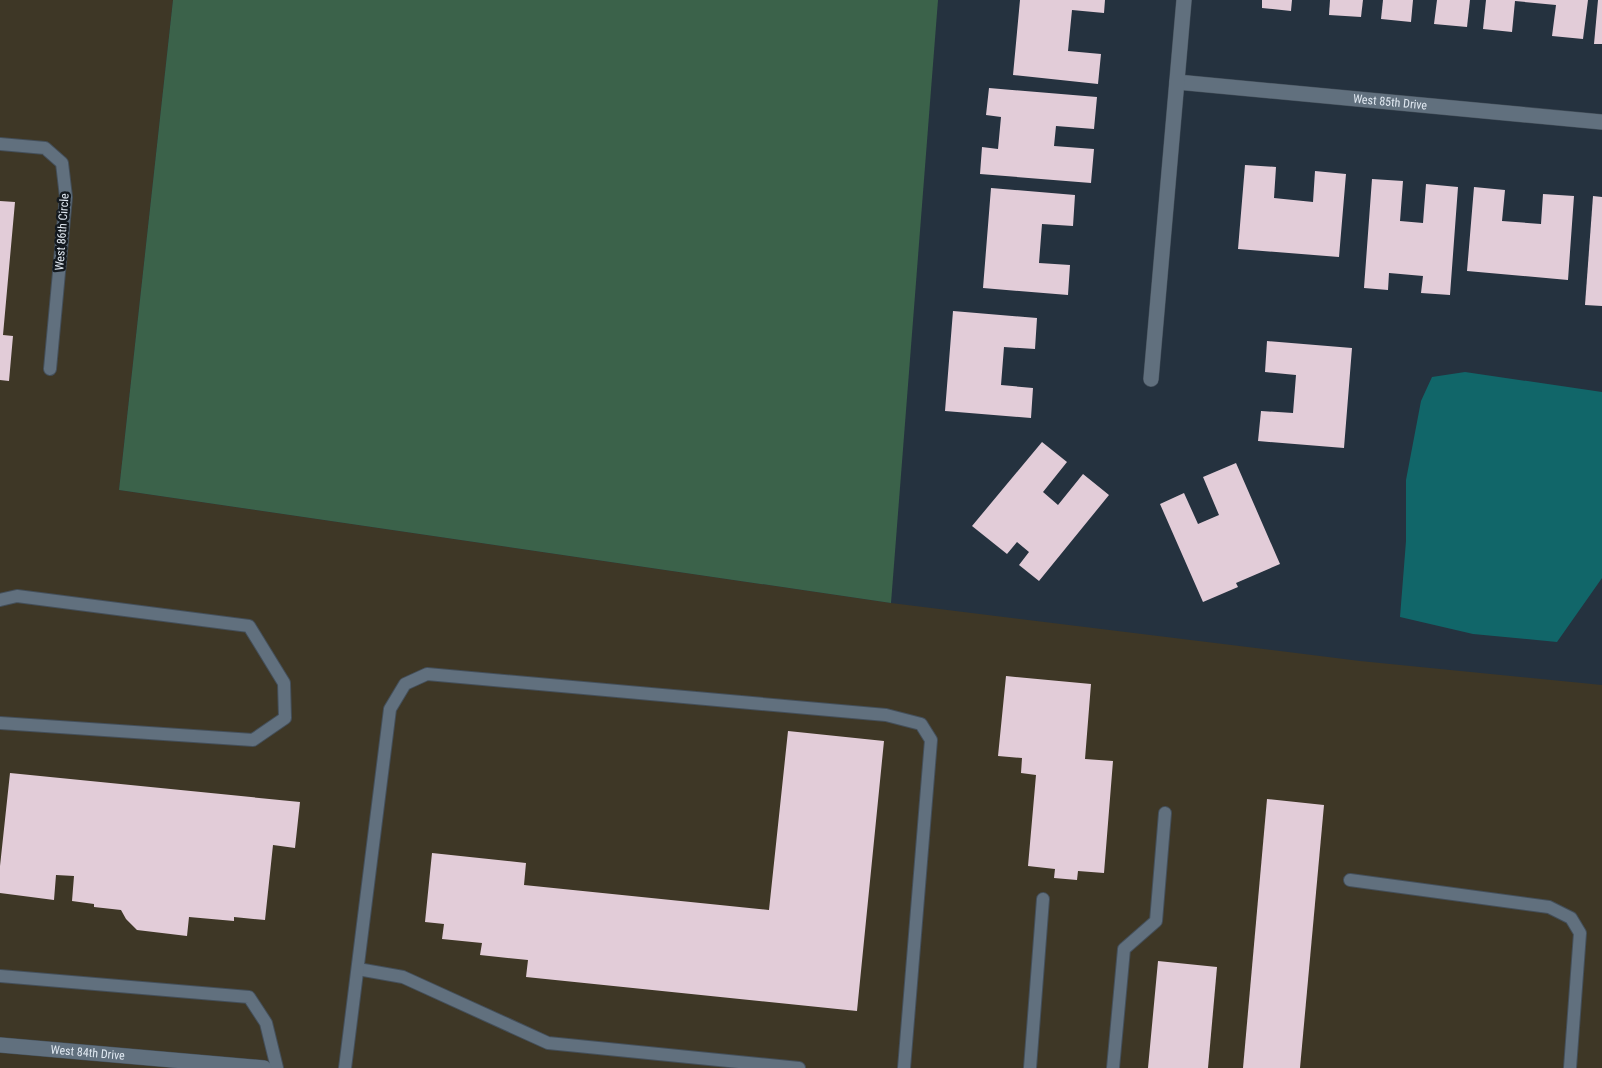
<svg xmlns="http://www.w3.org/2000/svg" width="1602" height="1068" font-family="'Roboto Condensed',sans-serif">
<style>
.commercial{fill:#3e3726}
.green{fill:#3b624a}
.water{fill:#116669}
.building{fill:#e2ccd8}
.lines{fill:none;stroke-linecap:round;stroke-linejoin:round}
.service-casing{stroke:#444f5a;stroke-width:14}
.minor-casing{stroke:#444f5a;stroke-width:16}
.service{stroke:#61707e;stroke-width:12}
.minor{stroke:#61707e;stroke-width:15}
.labels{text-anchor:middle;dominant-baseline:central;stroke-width:5;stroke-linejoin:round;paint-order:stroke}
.street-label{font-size:12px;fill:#e0e8f1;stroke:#13191f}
</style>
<rect width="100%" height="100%" fill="#25323f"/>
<!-- commercial -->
<polygon class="commercial" points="0,0 173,0 119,490 891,603 1360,661 1602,685 1602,1068 0,1068"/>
<!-- green -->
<polygon class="green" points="173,0 938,0 891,603 119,490"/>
<!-- water -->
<polygon class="water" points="1465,372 1602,392 1602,578 1557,642 1473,634 1400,617 1406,541 1406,480 1421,401 1432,377"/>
<!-- building -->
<g class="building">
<polygon points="1020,0 1105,0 1104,13 1072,10 1068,51 1101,54 1098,84 1013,75"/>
<polygon points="1262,0 1292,0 1291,11 1262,8"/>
<polygon points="1330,0 1363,0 1361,17 1329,15"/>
<polygon points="1383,0 1413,0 1411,22 1381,19"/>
<polygon points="1437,0 1470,0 1467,27 1434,24"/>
<polygon points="1486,0 1588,0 1583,39 1552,36 1556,5 1515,1 1512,32 1483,29"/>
<polygon points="1598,0 1602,0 1602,44 1594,44"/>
<polygon points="989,88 1097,97 1094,129 1056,126 1054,146 1094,149 1091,183 980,174 982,147 998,149 1001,117 986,115"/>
<polygon points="1245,165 1276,167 1274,198 1313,202 1315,171 1346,174 1339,257 1238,249"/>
<polygon points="1372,179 1403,181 1400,221 1423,223 1426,184 1458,187 1450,295 1421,293 1423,276 1389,273 1388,290 1364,288"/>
<polygon points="1474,187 1505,190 1502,221 1541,224 1543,194 1574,196 1568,280 1467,271"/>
<polygon points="991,188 1075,195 1073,226 1042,224 1039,263 1070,265 1068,295 983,288"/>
<polygon points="1593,196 1602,197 1602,306 1585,305"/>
<polygon points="0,201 15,202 3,335 13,336 9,381 0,380"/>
<polygon points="953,311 1037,318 1035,349 1004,347 1001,385 1033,388 1031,418 945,411"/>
<polygon points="1267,341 1352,348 1344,448 1258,441 1261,411 1293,413 1296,375 1265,372"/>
<polygon points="1042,442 1067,462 1043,492 1058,505 1083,474 1109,495 1039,581 1019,565 1029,552 1017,542 1007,554 972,526"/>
<polygon points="1236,463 1280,564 1236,583 1238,587 1203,602 1160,504 1184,493 1198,524 1219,515 1203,477"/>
<polygon points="1006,676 1091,684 1085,759 1113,761 1104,873 1078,871 1077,880 1054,878 1055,869 1028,866 1036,775 1021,773 1022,758 998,756"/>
<polygon points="788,731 884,741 857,1011 526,977 528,960 480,955 482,943 442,939 444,924 425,922 432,853 526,863 524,885 769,910"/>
<polygon points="10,773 300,802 295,848 273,845 265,920 234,917 234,921 189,917 187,936 137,930 126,919 121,910 94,907 94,904 72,901 74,876 56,875 54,900 0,893 0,866"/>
<polygon points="1267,799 1324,805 1300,1068 1243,1068"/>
<polygon points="1158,961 1217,967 1208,1068 1148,1068"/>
</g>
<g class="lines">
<defs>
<g id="service">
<polyline points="0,144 45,148 62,163 66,197 50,369"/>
<polyline points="0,600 17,596 249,626 284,683 285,718 253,740 0,723"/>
<polyline points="1350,880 1549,907 1571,918 1580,933 1570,1068"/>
<polyline points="358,969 403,977 548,1043 799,1068"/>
<polyline points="0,976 249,997 266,1023 277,1068"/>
<polyline points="345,1068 390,709 405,684 427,674 886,715 921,724 931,740 904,1068"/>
<polyline points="1030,1068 1043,899"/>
<polyline points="1113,1068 1124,949 1156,921 1165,813"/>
</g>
<g id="minor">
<path id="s1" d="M1177,82L1602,122"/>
<polyline points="1151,379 1184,0"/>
<path id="s2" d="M0,1045L264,1068"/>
</g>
</defs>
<!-- service casing -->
<use href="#service" class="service-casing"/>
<!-- minor casing -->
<use href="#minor" class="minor-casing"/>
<!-- service -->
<use href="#service" class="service"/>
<!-- minor -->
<use href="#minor" class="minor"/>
</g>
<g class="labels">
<!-- street labels -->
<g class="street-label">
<text stroke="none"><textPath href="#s1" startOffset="214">West 85th Drive</textPath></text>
<text transform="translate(62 232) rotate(-86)">West 86th Circle</text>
<text stroke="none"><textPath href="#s2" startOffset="88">West 84th Drive</textPath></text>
</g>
</g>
</svg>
